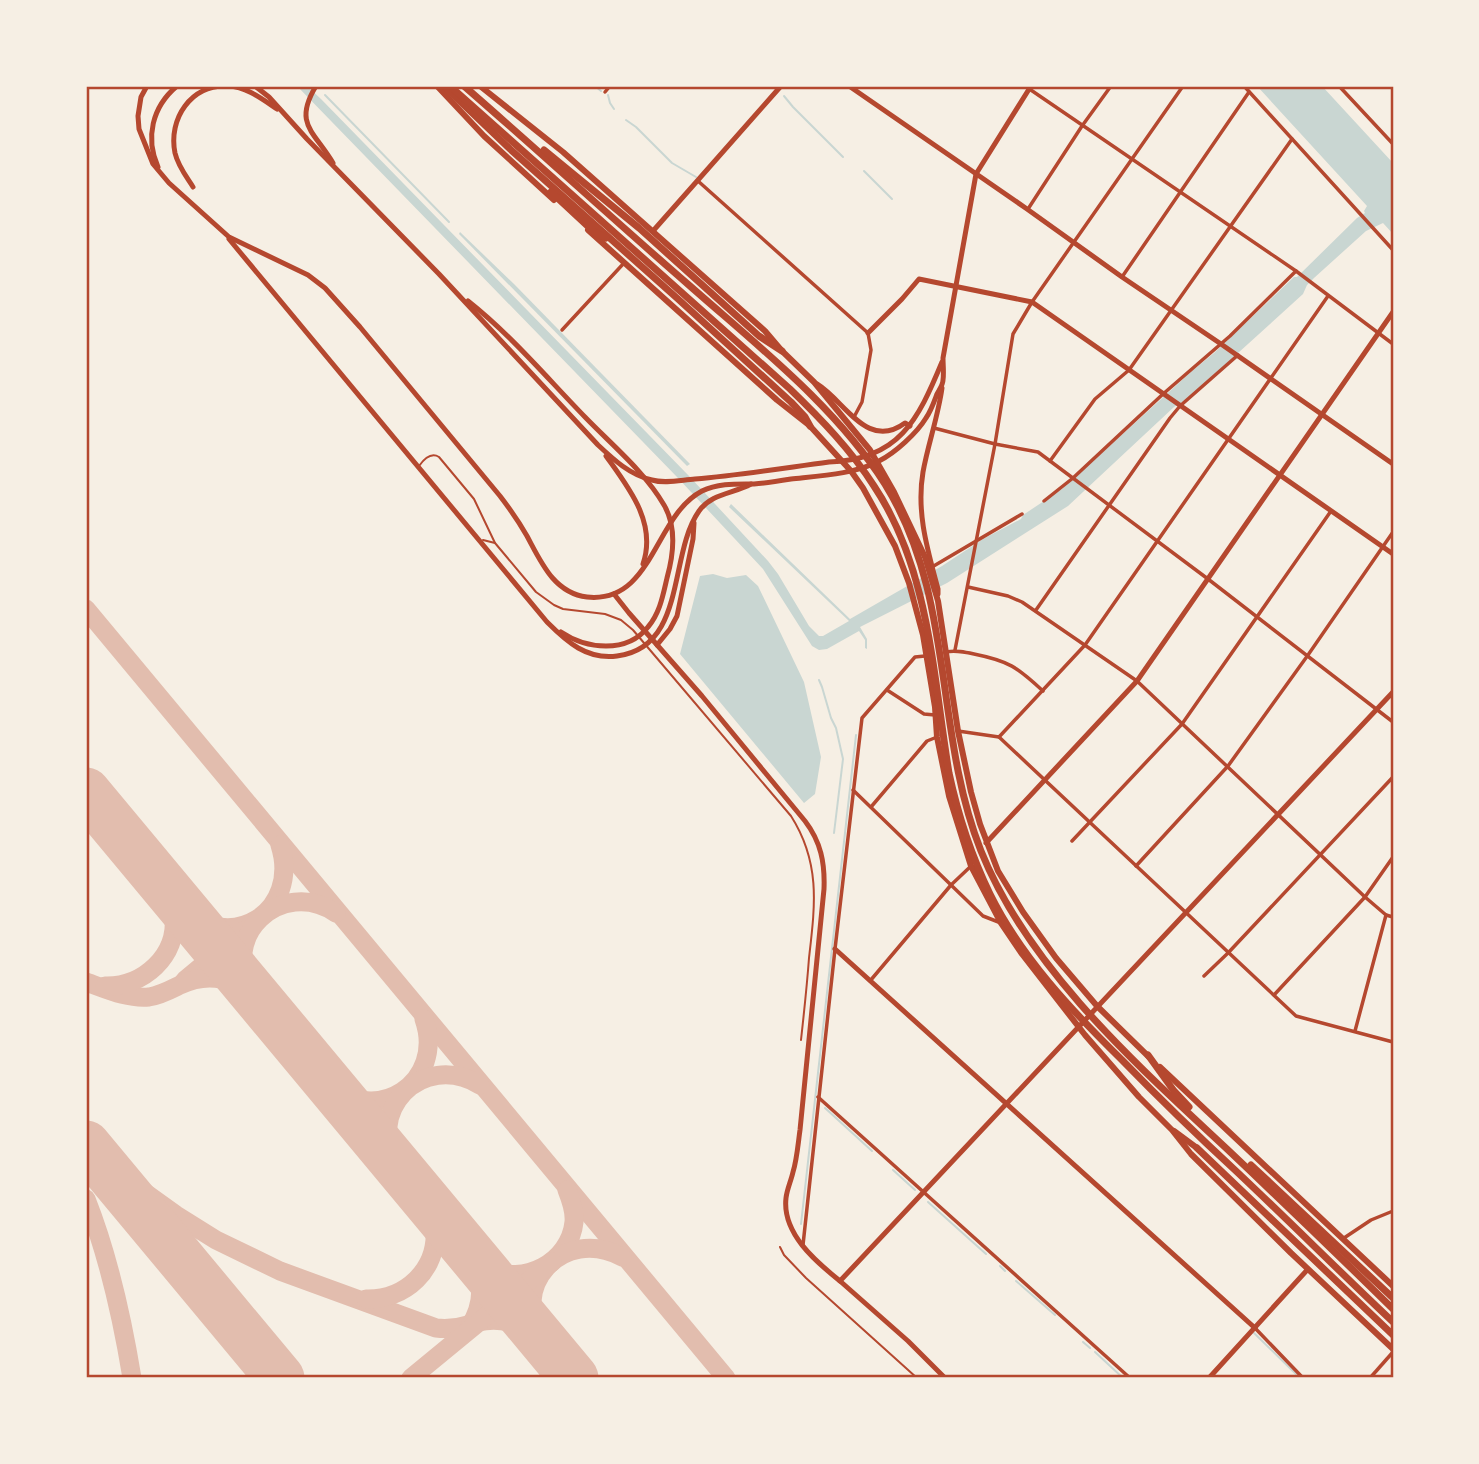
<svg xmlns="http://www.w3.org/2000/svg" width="1479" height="1464" font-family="Georgia,serif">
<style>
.water{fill:#c9d6d2}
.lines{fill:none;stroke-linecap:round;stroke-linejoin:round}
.stream{stroke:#c9d6d2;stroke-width:2}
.taxiway{stroke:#e2bdae;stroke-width:19}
.runway{stroke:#e2bdae;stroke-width:49}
.service{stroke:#b5482f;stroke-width:2}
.minor{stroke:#b5482f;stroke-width:3.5}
.tertiary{stroke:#b5482f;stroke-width:5}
.secondary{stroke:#b5482f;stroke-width:5}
.trunk{stroke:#b5482f;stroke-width:6}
.motorway{stroke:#b5482f;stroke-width:7}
.neatline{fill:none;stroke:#b5482f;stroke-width:2.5}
</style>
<rect width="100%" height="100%" fill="#f6efe4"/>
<!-- water -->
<g class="water">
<polygon points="297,86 307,86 321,99 689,476 768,561 778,574 809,626 819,636 823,636 849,621 729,507 731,504 850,619 942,566 983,539 1021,519 1023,515 1062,489 1192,371 1214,353 1294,277 1297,277 1357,218 1365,213 1364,211 1367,206 1257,86 1322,86 1393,163 1393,234 1383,223 1366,231 1314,278 1307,285 1303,294 1227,363 1184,401 1174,407 1068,506 947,583 860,627 867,639 867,649 865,648 865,640 859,631 827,649 819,650 812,646 763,569 677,477"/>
<polygon points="460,232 514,284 690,464 687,466 459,234"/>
<polygon points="713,574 727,578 746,575 758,586 804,682 821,757 815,794 804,803 680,654 700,576"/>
</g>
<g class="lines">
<!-- stream -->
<g class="stream">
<polyline points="595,86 601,91"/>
<polyline points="325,95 449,222"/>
<polyline points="608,95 610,103 614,109"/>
<polyline points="784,96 793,107 843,157"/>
<polyline points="626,120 636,127 672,163 696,177"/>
<polyline points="864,171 892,199"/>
<polyline points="819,680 822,687 831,718 836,728 843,759 834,833"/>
<polyline points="825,1108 872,1151"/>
<polyline points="893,1170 915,1190"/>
<polyline points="928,1202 986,1254"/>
<polyline points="801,1224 856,735"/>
<polyline points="1000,1266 1005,1271"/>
<polyline points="1016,1281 1055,1315"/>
<polyline points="1254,1333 1300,1378"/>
<polyline points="1083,1342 1090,1348"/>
<polyline points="1095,1352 1123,1378"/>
</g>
<!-- taxiway -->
<g class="taxiway">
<polyline points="86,609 726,1378"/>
<path d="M181,907C231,956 301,911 280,845"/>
<polyline points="185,980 250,926"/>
<path d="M86,982C106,989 127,999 149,997C161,995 170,990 180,985C207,972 234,978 257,997"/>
<path d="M105,986C143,987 178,956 174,916C173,904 168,894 163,884"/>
<path d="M254,993C216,938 281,876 336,913"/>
<path d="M328,1083C376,1128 446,1082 424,1019"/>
<path d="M86,1142L137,1187L176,1215L216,1240L280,1271L436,1328C455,1330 472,1326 488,1314"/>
<path d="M399,1169C362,1112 422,1050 480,1085"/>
<path d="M86,1199C109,1257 122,1317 132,1378"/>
<path d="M471,1255C476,1259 481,1265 488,1268C523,1287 570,1262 574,1222C575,1211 571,1200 567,1190"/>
<path d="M366,1299C405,1300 438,1270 435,1229C434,1218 429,1208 424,1198"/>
<path d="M478,1322C501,1317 520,1323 539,1337"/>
<path d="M470,1326C484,1304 484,1279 472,1256"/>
<path d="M545,1343C505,1288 563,1225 622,1257"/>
<polyline points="411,1378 552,1262"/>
</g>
<!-- runway -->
<g class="runway">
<polyline points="86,792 574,1378"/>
<polyline points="86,1145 280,1378"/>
</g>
<!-- service -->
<g class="service">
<path d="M419,466C424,459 431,452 439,457L474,499L495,543L536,592L554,605L563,609L605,614L621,620L633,630L791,816C821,863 815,906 809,958C807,985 804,1013 801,1040"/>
<polyline points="483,540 495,543"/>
<polyline points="780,1247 784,1255 806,1278 917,1378"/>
</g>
<!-- minor -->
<g class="minor">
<polyline points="1025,86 1296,271 1393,344"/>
<polyline points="1244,86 1393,250"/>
<polyline points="1339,86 1393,144"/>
<polyline points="605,92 610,86"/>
<polyline points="698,181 868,333 871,350 862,402 854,417"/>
<polyline points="1028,209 1082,126 1111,86"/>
<polyline points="1122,277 1249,92"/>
<polyline points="562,330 624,263"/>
<polyline points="934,428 995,444 1038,452 1208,579 1393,722"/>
<polyline points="1050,461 1095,399 1129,370 1292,139"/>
<polyline points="1044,501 1073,478 1163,394 1230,336 1296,271"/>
<polyline points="932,567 1022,514"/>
<polyline points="968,587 1008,596 1022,602 1137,681 1365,897 1386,915 1393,917"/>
<polyline points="1036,610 1170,418 1180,406 1238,355"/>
<polyline points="955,650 995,444 1013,334 1032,302 1183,86"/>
<path d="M946,652C956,650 965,652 974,654C1009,661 1017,667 1043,691"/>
<polyline points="887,690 924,714 935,715"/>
<polyline points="958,731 999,737 1085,645 1328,296"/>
<polyline points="999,737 1296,1016 1393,1042"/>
<polyline points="853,790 983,916 1001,923"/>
<polyline points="871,807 927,741 937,737"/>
<polyline points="1072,841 1182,724 1331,511"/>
<polyline points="1136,866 1228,766 1308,655 1393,532"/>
<polyline points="1204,976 1228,953 1393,777"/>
<polyline points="870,981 951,885 970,867"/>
<polyline points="1274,995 1365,897 1393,857"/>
<polyline points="1355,1031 1386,915"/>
<polyline points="818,1097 1130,1378"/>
<polyline points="1344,1238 1371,1220 1393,1211"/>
<polyline points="803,1245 835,949 862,718 915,657 925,656"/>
<polyline points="1255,1328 1303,1378"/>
<polyline points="1370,1378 1393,1352"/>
</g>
<!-- tertiary -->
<g class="tertiary">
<path d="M147,86L141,97L138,116L139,129L153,164L169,183L229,237L308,275L325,288L360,327L500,496C510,509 519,522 527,536C541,562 554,593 587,597C653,604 654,516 702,491C718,483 737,484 754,484C767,483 779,481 791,479C818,476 856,474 879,461C895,453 917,433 926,418C931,411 934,402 937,394C939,390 943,385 943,380C944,373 943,365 943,358L976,174L1031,86"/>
<path d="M255,86L269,97L307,139L439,274L598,445C614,460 630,475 652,480C665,484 681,480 695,479C740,475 784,468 829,462C899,460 918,420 942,362"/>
<path d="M316,86C293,124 314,131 333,163"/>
<path d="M158,167C145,138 152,107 177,86"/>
<path d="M193,187C186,176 178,166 175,153C168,119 191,84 228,86C247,87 262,99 277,109"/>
<polyline points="653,231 781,86"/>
<path d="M229,239L547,622C567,642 587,660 617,656C687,647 668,555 699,511C712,493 733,494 751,484"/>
<path d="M468,301C511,335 547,378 585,417C611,444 645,472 664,505C677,527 674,553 667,578C663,595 660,613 648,627C627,654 586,649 561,632"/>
<polyline points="868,333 902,299 919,279 1032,302 1393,554"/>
<path d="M817,384C845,401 867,451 905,423L910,426"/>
<path d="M606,456C629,488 657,523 643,564"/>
<path d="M614,594L629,613L702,696L805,821C821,842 825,863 824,889L800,1130C798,1144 797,1159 793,1172C791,1181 787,1189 786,1198C782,1233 815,1261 840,1281"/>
<path d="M938,594V589C928,551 916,513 923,472C928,444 938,417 942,388"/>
<polyline points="657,645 670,629 677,616 693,539 694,523"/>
<polyline points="986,843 1137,681 1393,312"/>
<polyline points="835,949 1255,1328"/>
<polyline points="1209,1378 1308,1269"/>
</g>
<!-- secondary -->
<g class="secondary">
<polyline points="849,86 1027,209 1122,277 1221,344 1393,464"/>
<polyline points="945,1378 908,1341 840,1281 1393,692"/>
</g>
<!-- trunk -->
<g class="trunk">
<polyline points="437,86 484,136 554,200"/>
<polyline points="480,86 563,152 765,331 782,351 814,382 870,450 894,492 925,557 938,601 958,731 971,792 980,824 998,871 1023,912 1056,958 1097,1006 1149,1057"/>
<polyline points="588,230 777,400 810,426 851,471 863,488 895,546 909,583 923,635 935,707 937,737 949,796 971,866 1001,923 1022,954 1085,1035 1139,1097 1172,1130 1191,1154 1291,1253 1393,1349"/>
<polyline points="1160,1067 1393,1286"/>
<polyline points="1174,1131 1197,1148"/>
</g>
<!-- motorway -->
<g class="motorway">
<polyline points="444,86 510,149 678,299 791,402 805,417 810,426"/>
<path d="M450,86L790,389C821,419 851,450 874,486C930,570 933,677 949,773C958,815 971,855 990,894C1021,957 1072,1011 1122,1060C1159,1098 1197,1135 1236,1171C1289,1221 1340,1272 1393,1322"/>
<path d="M464,86C540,152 614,220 690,286C758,346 836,407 885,484C956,599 933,730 981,851C1028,968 1136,1064 1227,1149C1283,1202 1338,1255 1393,1309"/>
<polyline points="544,150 639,228 759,336 782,351"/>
<polyline points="551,192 594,232 606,238"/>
<polyline points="1148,1055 1174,1091 1189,1107"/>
<polyline points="1197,1148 1393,1335"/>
<polyline points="1251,1165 1393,1298"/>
</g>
</g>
<!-- border -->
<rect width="1479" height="1464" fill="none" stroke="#f6efe4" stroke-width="175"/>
<rect x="88" y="88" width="1304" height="1288" class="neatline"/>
</svg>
